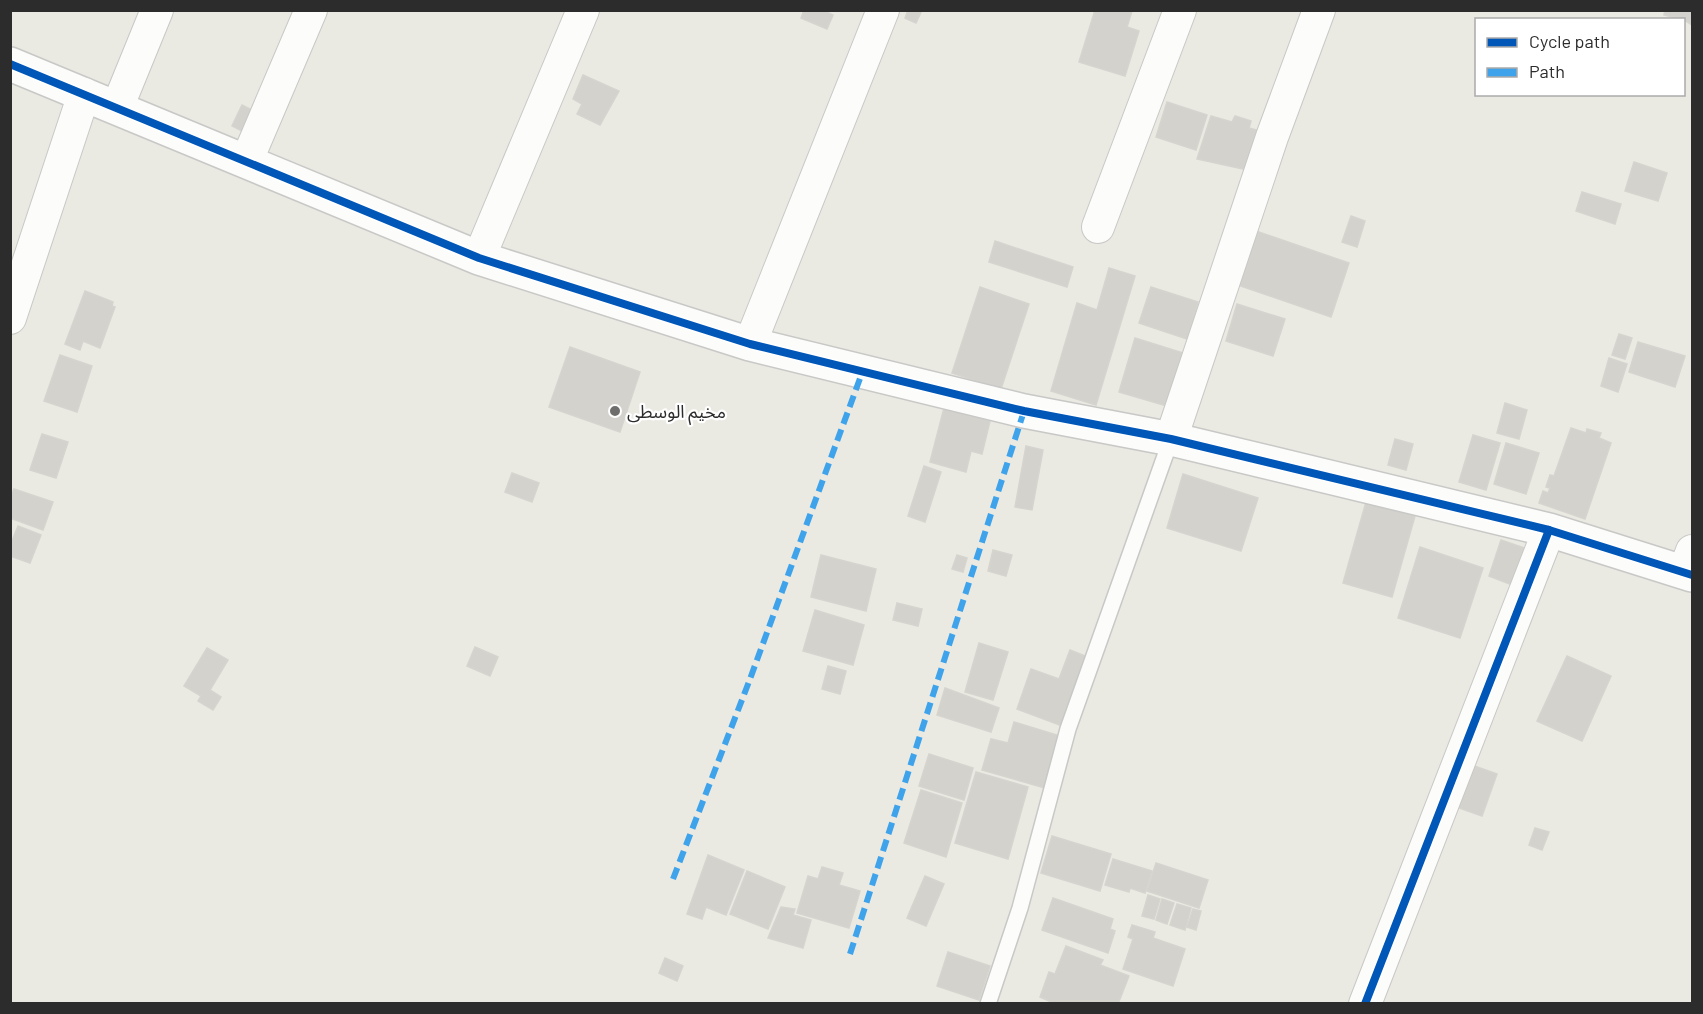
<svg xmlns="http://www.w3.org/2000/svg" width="1703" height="1014" font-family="Barlow,'Noto Sans Arabic',sans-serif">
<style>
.building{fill:#d3d2cd;stroke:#d5d4ce;stroke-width:1.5}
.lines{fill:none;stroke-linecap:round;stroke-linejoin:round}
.service-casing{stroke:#c8c8c7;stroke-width:18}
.minor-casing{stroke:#c8c8c7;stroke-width:34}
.tertiary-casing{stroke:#c8c8c7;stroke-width:36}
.service{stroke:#fcfcfb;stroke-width:15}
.minor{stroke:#fcfcfb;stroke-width:32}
.tertiary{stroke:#fcfcfb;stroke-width:33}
.quiet{stroke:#3ea3eb;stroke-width:6;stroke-dasharray:12 6;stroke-linecap:butt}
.cycleway-casing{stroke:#fff;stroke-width:11}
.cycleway{stroke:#0057b8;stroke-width:8}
.poi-dot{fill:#6e6e6c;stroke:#fff;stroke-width:2}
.labels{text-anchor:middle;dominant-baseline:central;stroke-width:4.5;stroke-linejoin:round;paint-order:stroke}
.poi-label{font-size:18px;fill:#2c2c2c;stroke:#fff;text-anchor:start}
</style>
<rect width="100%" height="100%" fill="#eae9e2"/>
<!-- building -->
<g class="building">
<polygon points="804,10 823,10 833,15 827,29 801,18"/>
<polygon points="908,10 922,10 916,23 905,18"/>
<polygon points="1095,10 1132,11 1127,27 1139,31 1125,76 1079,62"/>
<polygon points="1665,10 1692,10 1692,25 1684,20 1664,15"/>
<polygon points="583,75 619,91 600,125 577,114 582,104 573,99"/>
<polygon points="1167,102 1207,115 1196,150 1156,137"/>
<polygon points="242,105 256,112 246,133 232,126"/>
<polygon points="1211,116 1232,122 1235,116 1251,121 1249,128 1260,131 1248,170 1197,159"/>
<polygon points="1634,162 1667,173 1658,201 1625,191"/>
<polygon points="1582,192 1621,204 1615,224 1576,211"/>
<polygon points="1351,216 1365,221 1357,247 1342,242"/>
<polygon points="1253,230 1349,263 1331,317 1235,284"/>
<polygon points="995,241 1073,267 1067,287 989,262"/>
<polygon points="1109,268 1135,276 1096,405 1051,391 1077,303 1097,310"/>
<polygon points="980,287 1029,304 1001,389 952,373"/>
<polygon points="1151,287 1198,302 1187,339 1139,323"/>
<polygon points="85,291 113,302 112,306 115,307 100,348 83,341 80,350 65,344"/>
<polygon points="1237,304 1285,319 1273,356 1226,341"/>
<polygon points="1619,334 1632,338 1625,359 1612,355"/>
<polygon points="1135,338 1183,353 1167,406 1119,392"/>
<polygon points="1638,342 1685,356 1675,387 1629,372"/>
<polygon points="570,347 640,372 620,432 549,407"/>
<polygon points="60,355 92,366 77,412 44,401"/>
<polygon points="1609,358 1627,364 1618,392 1601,386"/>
<polygon points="1505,403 1527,410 1519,439 1497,433"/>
<polygon points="944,408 990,421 982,454 971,451 966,472 930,462"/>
<polygon points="1571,428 1586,433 1587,429 1601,433 1599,438 1611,443 1585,519 1539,503 1543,491 1548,493 1550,488 1546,487 1550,475 1554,476"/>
<polygon points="42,434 68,442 56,478 30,470"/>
<polygon points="1473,435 1500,443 1486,490 1459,482"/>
<polygon points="1395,439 1413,444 1406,470 1388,465"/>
<polygon points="1506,443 1539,453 1526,494 1494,484"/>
<polygon points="1026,446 1043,450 1032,510 1015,507"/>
<polygon points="924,466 941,472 925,522 908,516"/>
<polygon points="512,473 539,483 532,502 505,492"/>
<polygon points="1183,474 1258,498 1241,551 1167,528"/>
<polygon points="14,489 53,502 43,530 10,518 10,499"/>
<polygon points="1366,502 1415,516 1392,597 1343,583"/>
<polygon points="18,526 41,535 30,563 10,556 10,546"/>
<polygon points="1501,540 1533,551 1520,588 1489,576"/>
<polygon points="1420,547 1483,568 1460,638 1398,618"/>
<polygon points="993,550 1012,555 1006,576 988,571"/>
<polygon points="821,555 876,569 866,611 811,597"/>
<polygon points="957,555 967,558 963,572 952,569"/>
<polygon points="897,603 922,609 918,626 893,620"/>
<polygon points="815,610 864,625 853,665 803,651"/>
<polygon points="979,643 1008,652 993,700 965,692"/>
<polygon points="475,647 498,657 490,676 467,666"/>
<polygon points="207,648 228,660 210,690 221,697 213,710 198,701 201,696 184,686"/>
<polygon points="1070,650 1090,658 1065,727 1017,709 1031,669 1059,679"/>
<polygon points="1567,656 1611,676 1582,741 1537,721"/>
<polygon points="828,666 846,671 840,694 822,689"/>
<polygon points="945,688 999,708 991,732 937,715"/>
<polygon points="1014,722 1060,736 1045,788 982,770 991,739 1008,743"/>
<polygon points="929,754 973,768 964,800 919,786"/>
<polygon points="1466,763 1497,774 1482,816 1451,805"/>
<polygon points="976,772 1028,787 1008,859 955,843"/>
<polygon points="921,790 962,803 946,857 904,843"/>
<polygon points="1535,828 1549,832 1542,850 1529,845"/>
<polygon points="1052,836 1111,854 1100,891 1041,873"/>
<polygon points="708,855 744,870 726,915 706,907 702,919 687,914"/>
<polygon points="1113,859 1152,871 1145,893 1130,888 1129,892 1105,885"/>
<polygon points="1156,863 1208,880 1199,908 1147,891"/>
<polygon points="822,867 843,873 839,885 860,891 849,928 797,913 808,876 818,879"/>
<polygon points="747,871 785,887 768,929 730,914"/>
<polygon points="925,876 944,884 926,926 907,918"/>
<polygon points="1148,895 1160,899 1154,919 1142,916"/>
<polygon points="1053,898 1113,919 1110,929 1115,931 1108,953 1042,930"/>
<polygon points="1162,899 1174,903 1167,924 1156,920"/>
<polygon points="1177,904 1191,908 1185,930 1170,925"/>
<polygon points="781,907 795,909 793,915 811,920 803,948 768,938"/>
<polygon points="1193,909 1201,911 1196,930 1187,927"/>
<polygon points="1132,925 1155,932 1153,938 1185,949 1173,986 1123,969 1133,939 1128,937"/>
<polygon points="1066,946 1103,960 1100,965 1129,976 1118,1004 1056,1004 1040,997 1049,972 1055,974"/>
<polygon points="948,952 990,966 979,1000 937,986"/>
<polygon points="665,958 683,966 677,981 659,973"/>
</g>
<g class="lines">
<defs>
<polyline id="service" points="988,1004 1020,908 1068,729 1171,439"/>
<g id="minor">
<polyline points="117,108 157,10"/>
<polyline points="247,160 311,10"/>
<polyline points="1098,227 1180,10"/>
<polyline points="479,258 583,10"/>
<polyline points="10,318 84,94"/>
<polyline points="750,344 883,10"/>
<polyline points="1171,439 1272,137 1319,10"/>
<polyline points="1684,572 1692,551"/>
<polyline points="1365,1004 1549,530"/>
</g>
<polyline id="tertiary" points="10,64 479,258 750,344 1024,411 1171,439 1549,530 1692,575"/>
</defs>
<!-- service casing -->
<use href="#service" class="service-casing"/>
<!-- minor casing -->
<use href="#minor" class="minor-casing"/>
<!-- tertiary casing -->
<use href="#tertiary" class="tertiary-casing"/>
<!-- service -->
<use href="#service" class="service"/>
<!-- minor -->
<use href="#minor" class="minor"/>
<!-- tertiary -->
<use href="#tertiary" class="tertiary"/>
<!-- quiet -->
<g class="quiet">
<polyline points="673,879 750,679 862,373"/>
<polyline points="850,954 1024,411"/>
</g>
<defs>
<g id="cycleway">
<polyline points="10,64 479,258 750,344 1024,411 1171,439 1549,530 1692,575"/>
<polyline points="1365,1004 1549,530"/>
</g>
</defs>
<!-- cycleway casing -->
<use href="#cycleway" class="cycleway-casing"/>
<!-- cycleway -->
<use href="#cycleway" class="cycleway"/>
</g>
<!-- markers -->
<circle class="poi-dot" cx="615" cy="411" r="6"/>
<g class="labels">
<!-- poi labels -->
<g class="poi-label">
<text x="627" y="411">مخيم الوسطى</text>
</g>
</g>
<!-- border -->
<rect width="1703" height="1014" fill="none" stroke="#2c2c2c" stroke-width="24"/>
<!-- legend -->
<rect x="1475" y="18" width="210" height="78" fill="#ffffff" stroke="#ababab" stroke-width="1.5"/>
<rect x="1487" y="38" width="30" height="9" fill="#0057b8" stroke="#ababab" stroke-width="1.5"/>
<text x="1529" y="48" font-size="18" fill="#2c2c2c">Cycle path</text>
<rect x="1487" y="68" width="30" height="9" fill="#3ea3eb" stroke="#ababab" stroke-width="1.5"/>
<text x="1529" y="78" font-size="18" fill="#2c2c2c">Path</text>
</svg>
